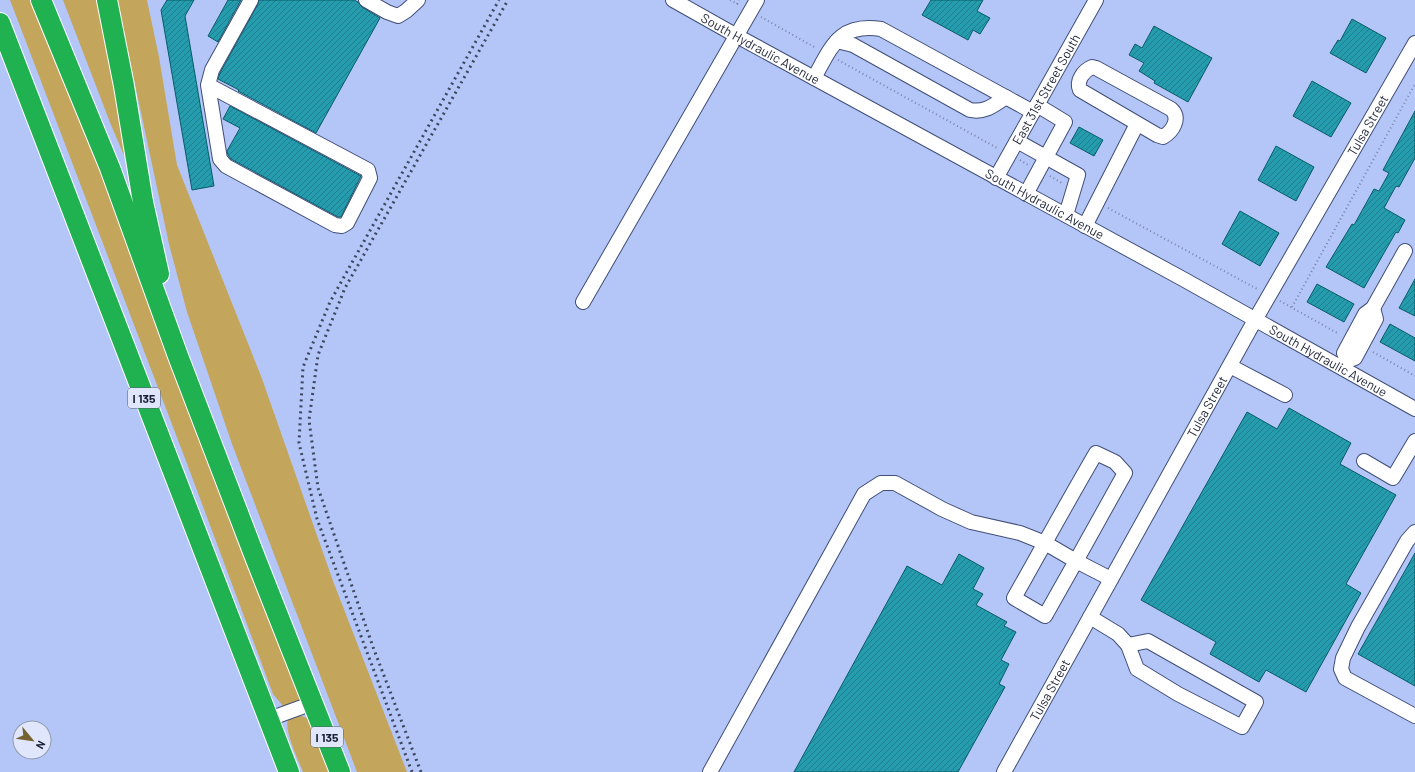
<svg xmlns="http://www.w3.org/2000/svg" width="1415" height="772" font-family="Barlow,sans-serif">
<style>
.green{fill:#c3a65c}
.building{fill:url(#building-hatch);stroke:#085c66}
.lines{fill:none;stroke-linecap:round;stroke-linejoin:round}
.minor-casing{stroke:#414f79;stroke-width:16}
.highway-casing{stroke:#fff;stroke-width:22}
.path{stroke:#7885ab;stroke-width:2;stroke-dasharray:1 3;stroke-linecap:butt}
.minor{stroke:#fff;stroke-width:14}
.highway{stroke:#20b151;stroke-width:20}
.rail{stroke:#3e4760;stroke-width:3;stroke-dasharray:2 4;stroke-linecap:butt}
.labels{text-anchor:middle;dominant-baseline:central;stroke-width:3;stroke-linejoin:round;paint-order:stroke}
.shield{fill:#e0e7fc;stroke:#585e71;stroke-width:1}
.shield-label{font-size:12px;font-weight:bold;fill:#1d2336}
.street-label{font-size:13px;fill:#1d2336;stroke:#e0e7fc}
</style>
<defs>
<pattern id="building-hatch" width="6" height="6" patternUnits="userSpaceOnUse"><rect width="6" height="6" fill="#249cad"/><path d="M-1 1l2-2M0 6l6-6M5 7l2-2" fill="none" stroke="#1f7f8e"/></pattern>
</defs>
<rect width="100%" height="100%" fill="#b4c6f7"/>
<!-- green -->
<g class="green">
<polygon points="10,0 35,0 302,698 299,702 289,706 283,706 273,694 186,461"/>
<polygon points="63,0 98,0 129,167 111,125"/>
<polygon points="117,0 147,0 159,57 177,165 261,376 333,581 407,772 357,772 232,444 187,312 169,244"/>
<path d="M297,715L305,717L312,722L331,772H303C298,759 284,732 288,719Z"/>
</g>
<!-- building -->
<g class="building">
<polygon points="167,0 194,0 185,16 214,186 192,190 161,10"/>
<polygon points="228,0 241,0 218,42 208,36"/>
<polygon points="259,0 354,0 358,2 362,7 380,18 316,133 238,91 239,90 218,79 220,73 258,4"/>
<polygon points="931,0 983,0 977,11 990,18 980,34 973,30 968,40 922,15"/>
<polygon points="1352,19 1386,38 1366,73 1330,53 1338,40 1340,41"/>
<polygon points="1154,26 1212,58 1188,102 1154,83 1155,81 1139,71 1144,63 1129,55 1135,44 1142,48"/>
<polygon points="1312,81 1351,103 1331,137 1293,116"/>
<polygon points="230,106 361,176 341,217 338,217 231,159 228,155 227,151 240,128 223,119"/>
<polygon points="1415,111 1415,158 1399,187 1396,186 1384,208 1405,220 1398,233 1396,232 1364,288 1326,267 1352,224 1354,225 1374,189 1379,191 1389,173 1383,170"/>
<polygon points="1079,127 1103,140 1094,156 1070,143"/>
<polygon points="1276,146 1314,167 1296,201 1258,180"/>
<polygon points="1240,211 1279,233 1260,266 1222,244"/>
<polygon points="1415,279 1415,316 1399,308"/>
<polygon points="1317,284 1354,304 1344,322 1307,302"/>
<polygon points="1390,324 1415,338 1415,361 1380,342"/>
<polygon points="1289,408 1351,443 1340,464 1396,495 1346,584 1361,593 1306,692 1266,670 1259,682 1210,654 1216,642 1141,600 1247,412 1277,429"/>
<polygon points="1415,553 1415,686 1358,654"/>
<polygon points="959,554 984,568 973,589 983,594 976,605 1007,622 1004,626 1016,632 1001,660 1009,664 999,684 1005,687 958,772 794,772 907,566 942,585"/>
</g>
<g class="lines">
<defs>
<g id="minor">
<polyline points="366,0 387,12 398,16 406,11 418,0"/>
<path id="s1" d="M673,0L737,36L1183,279L1415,409"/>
<path d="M837,41L853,45L970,110C985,113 994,105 1006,97"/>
<path d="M1092,67L1096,68L1171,109C1181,118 1173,131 1163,137L1157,135L1080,90C1076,81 1083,71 1092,67Z"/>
<path d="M814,78C832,46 839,23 881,29L1033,112"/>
<polyline points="208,85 368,170 370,178 347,223 342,226 335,225 226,166 220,159 208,85 212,70 251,0"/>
<polyline points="1017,141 1078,175 1066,215"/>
<path id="s2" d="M996,178L1096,0"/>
<polyline points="1026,194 1065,122 1037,105"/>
<polyline points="1085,226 1137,124"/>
<polyline points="583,302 757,0"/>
<polyline points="1347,361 1344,353 1365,314 1373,308 1405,251"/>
<polyline points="1230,366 1285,395"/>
<polyline points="1343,368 1347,361 1355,358 1376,319 1373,308"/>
<polyline points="1364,461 1393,478 1415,441"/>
<polyline points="1415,532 1407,541 1358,627 1343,658 1341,669 1345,678 1415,716"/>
<polyline points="1090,617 1118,634 1128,645"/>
<polygon points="1148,641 1256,702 1242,727 1178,694 1137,669 1128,645"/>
<polyline points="269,719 313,703"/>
<path d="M710,772L864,494L881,483H895L942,509L971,522L1020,533L1045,543L1076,561L1045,616L1014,598C1041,550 1068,501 1096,453L1115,462L1125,473L1076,561L1111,579"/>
<path id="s3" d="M1004,772L1255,320L1415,43"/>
</g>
<g id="highway">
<polyline points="41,0 110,168 178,356 255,557 340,772"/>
<polyline points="107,0 124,86 143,202 159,274"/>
<polyline points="0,23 289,772"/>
</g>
</defs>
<!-- minor casing -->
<use href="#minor" class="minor-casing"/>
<!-- highway casing -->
<use href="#highway" class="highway-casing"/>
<!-- path -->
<g class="path">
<polyline points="730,0 740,5"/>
<polyline points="737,4 739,0"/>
<polyline points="761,17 816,48"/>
<polyline points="838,60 999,149"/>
<polyline points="1020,160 1028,165"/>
<polyline points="1050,176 1062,183"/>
<polyline points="1108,208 1259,290"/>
<polyline points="1280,301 1339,334"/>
<polyline points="1292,307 1415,84"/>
<polyline points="1373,352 1415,376"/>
</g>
<!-- minor -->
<use href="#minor" class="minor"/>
<!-- highway -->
<use href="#highway" class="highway"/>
<!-- rail -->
<g class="rail">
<polyline points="412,772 317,519 299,443 303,367 330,302 499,0"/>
<polyline points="421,772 373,647 318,488 309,420 318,355 345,288 508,0"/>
</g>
</g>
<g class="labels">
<!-- shield labels -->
<g class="shield">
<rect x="128" y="388" width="32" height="20" rx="3"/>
<rect x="311" y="727" width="32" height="20" rx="3"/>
</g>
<g class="shield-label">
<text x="144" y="398">I 135</text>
<text x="327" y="737">I 135</text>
</g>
<!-- street labels -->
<g class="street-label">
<text stroke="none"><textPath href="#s1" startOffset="100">South Hydraulic Avenue</textPath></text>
<text stroke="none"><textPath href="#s2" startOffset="102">East 31st Street South</textPath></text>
<text stroke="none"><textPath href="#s3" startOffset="742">Tulsa Street</textPath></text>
<text stroke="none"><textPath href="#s1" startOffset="424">South Hydraulic Avenue</textPath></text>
<text stroke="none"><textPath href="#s1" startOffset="748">South Hydraulic Avenue</textPath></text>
<text stroke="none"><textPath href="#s3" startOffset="418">Tulsa Street</textPath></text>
<text stroke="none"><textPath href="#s3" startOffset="94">Tulsa Street</textPath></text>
</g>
</g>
<!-- north arrow -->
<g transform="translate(32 740) rotate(119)"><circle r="19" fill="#e0e7fc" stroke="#9299ad"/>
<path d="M0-3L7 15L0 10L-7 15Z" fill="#756230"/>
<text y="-6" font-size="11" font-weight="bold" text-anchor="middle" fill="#1d2336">N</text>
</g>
</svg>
